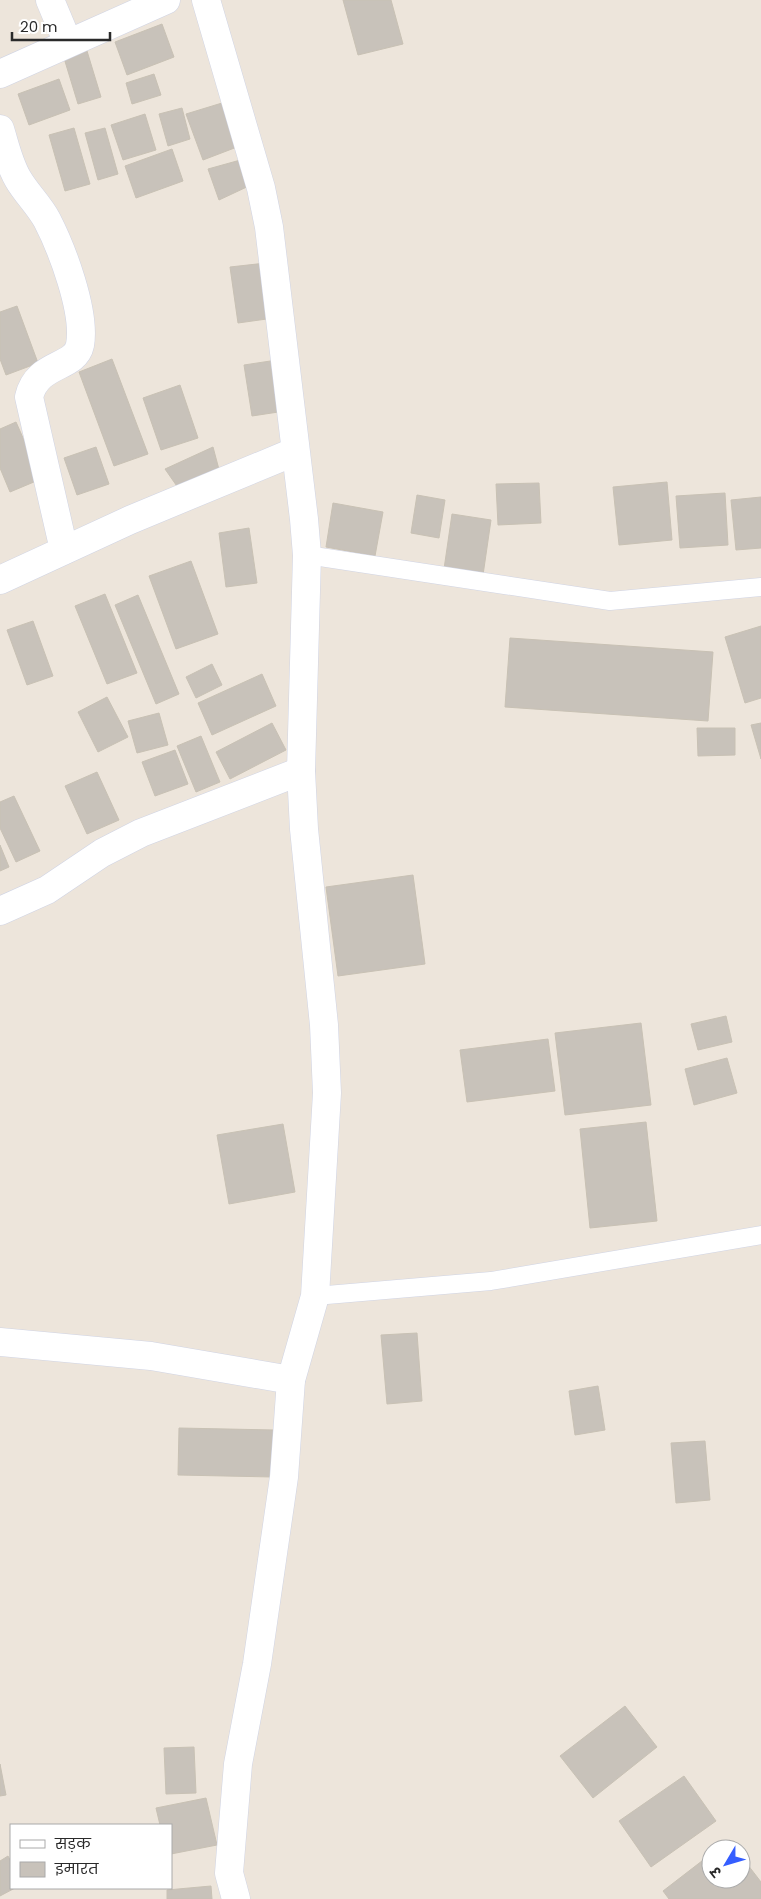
<svg xmlns="http://www.w3.org/2000/svg" width="761" height="1899" font-family="Poppins,'Noto Sans Devanagari',sans-serif">
<style>
.building{fill:#c8c2ba;stroke:#c8c1b4}
.lines{fill:none;stroke-linecap:round;stroke-linejoin:round}
.service-casing{stroke:#d0d4e4;stroke-width:19}
.minor-casing{stroke:#d0d4e4;stroke-width:29}
.service{stroke:#fff;stroke-width:18}
.minor{stroke:#fff;stroke-width:28}
</style>
<rect width="100%" height="100%" fill="#ede5db"/>
<!-- building -->
<g class="building">
<polygon points="343,0 391,0 403,44 358,55"/>
<polygon points="162,24 174,57 127,75 115,42"/>
<polygon points="87,51 101,97 78,104 64,58"/>
<polygon points="154,74 161,95 132,104 126,83"/>
<polygon points="59,79 70,110 29,125 18,94"/>
<polygon points="222,103 237,147 203,160 186,114"/>
<polygon points="182,108 190,139 168,146 159,114"/>
<polygon points="145,114 156,150 123,160 111,125"/>
<polygon points="74,128 90,184 65,191 49,135"/>
<polygon points="105,128 118,174 98,180 85,133"/>
<polygon points="172,149 183,181 136,198 125,166"/>
<polygon points="244,159 251,185 219,200 208,169"/>
<polygon points="266,263 274,318 238,323 230,267"/>
<polygon points="17,306 38,363 6,375 0,359 0,312"/>
<polygon points="112,359 148,454 114,466 79,372"/>
<polygon points="277,360 285,411 252,416 244,365"/>
<polygon points="180,385 198,438 161,450 143,398"/>
<polygon points="16,422 41,479 10,492 0,468 0,429"/>
<polygon points="96,447 109,484 77,495 64,458"/>
<polygon points="213,447 221,477 181,492 165,469"/>
<polygon points="667,482 672,540 619,545 613,487"/>
<polygon points="539,483 541,523 498,525 496,484"/>
<polygon points="725,493 728,545 680,548 676,496"/>
<polygon points="417,495 445,500 439,538 411,533"/>
<polygon points="761,497 761,548 736,550 731,500"/>
<polygon points="333,503 383,512 375,556 326,547"/>
<polygon points="452,514 491,520 483,575 444,569"/>
<polygon points="249,528 257,583 226,587 219,533"/>
<polygon points="191,561 218,634 176,649 149,576"/>
<polygon points="105,594 137,673 107,684 75,606"/>
<polygon points="138,595 179,694 156,704 115,605"/>
<polygon points="33,621 53,676 27,685 7,630"/>
<polygon points="761,626 761,698 745,703 725,637"/>
<polygon points="510,638 713,652 708,721 505,707"/>
<polygon points="212,664 222,685 196,698 186,677"/>
<polygon points="262,674 276,706 212,735 198,703"/>
<polygon points="107,697 128,737 98,752 78,712"/>
<polygon points="159,713 168,745 137,753 128,721"/>
<polygon points="272,723 286,750 230,779 216,752"/>
<polygon points="761,723 761,759 751,725"/>
<polygon points="697,728 735,728 735,755 698,756"/>
<polygon points="201,736 220,782 196,792 177,746"/>
<polygon points="175,750 188,784 155,796 142,762"/>
<polygon points="97,772 119,820 87,834 65,786"/>
<polygon points="14,796 40,851 16,862 0,828 0,802"/>
<polygon points="0,845 9,867 0,871"/>
<polygon points="413,875 425,964 338,976 326,887"/>
<polygon points="726,1016 732,1042 698,1050 691,1024"/>
<polygon points="641,1023 651,1105 565,1115 555,1033"/>
<polygon points="548,1039 555,1091 467,1102 460,1050"/>
<polygon points="727,1058 737,1093 694,1105 685,1069"/>
<polygon points="646,1122 657,1221 590,1228 580,1129"/>
<polygon points="283,1124 295,1192 229,1204 217,1135"/>
<polygon points="417,1333 422,1401 387,1404 381,1335"/>
<polygon points="598,1386 605,1430 575,1435 569,1391"/>
<polygon points="179,1428 274,1430 273,1477 178,1475"/>
<polygon points="705,1441 710,1500 676,1503 671,1443"/>
<polygon points="625,1706 657,1747 593,1798 560,1756"/>
<polygon points="194,1747 196,1793 166,1794 164,1748"/>
<polygon points="0,1764 6,1795 0,1796"/>
<polygon points="684,1776 716,1821 651,1867 619,1821"/>
<polygon points="206,1798 217,1845 171,1854 171,1825 160,1825 156,1808"/>
<polygon points="730,1840 736,1849 718,1849"/>
<polygon points="711,1854 711,1879 741,1879 741,1856 761,1882 761,1899 669,1899 663,1891"/>
<polygon points="8,1856 11,1862 11,1888 15,1888 0,1896 0,1861"/>
<polygon points="211,1886 212,1899 167,1899 167,1890"/>
</g>
<g class="lines">
<defs>
<g id="service">
<polyline points="307,555 610,601 761,587"/>
<polyline points="315,1296 491,1281 761,1235"/>
</g>
<g id="minor">
<polyline points="50,0 68,43"/>
<polyline points="206,0 261,188 269,227 304,519 307,555 301,771 304,829 324,1025 327,1093 315,1296 291,1380 284,1477 257,1664 238,1764 229,1873 236,1899"/>
<polyline points="0,74 166,0"/>
<path d="M0,129C5,145 9,164 18,179C26,193 39,205 47,220C62,249 86,312 80,345C75,369 37,362 29,397L64,550"/>
<polyline points="0,580 130,520 294,452"/>
<polyline points="0,911 47,890 102,853 141,833 301,771"/>
<polyline points="0,1342 151,1356 291,1380"/>
</g>
</defs>
<!-- service casing -->
<use href="#service" class="service-casing"/>
<!-- minor casing -->
<use href="#minor" class="minor-casing"/>
<!-- service -->
<use href="#service" class="service"/>
<!-- minor -->
<use href="#minor" class="minor"/>
</g>
<!-- legend -->
<rect x="10" y="1824" width="162" height="65" fill="#ffffff" stroke="#aaaaaa"/>
<rect x="20" y="1840" width="25" height="8" fill="#ffffff" stroke="#aaaaaa"/>
<text x="55" y="1849" font-size="15" fill="#2a2a2a">सड़क</text>
<rect x="20" y="1862" width="25" height="15" fill="#c8c2ba" stroke="#aaaaaa"/>
<text x="55" y="1874" font-size="15" fill="#2a2a2a">इमारत</text>
<!-- north arrow -->
<g transform="translate(726 1864) rotate(232)"><circle r="24" fill="#ffffff" stroke="#aaaaaa"/>
<path d="M0-4L9 19L0 12L-9 19Z" fill="#355eff"/>
<text y="-8" font-size="14" font-weight="bold" text-anchor="middle" fill="#2a2a2a">उ</text>
</g>
<!-- scale -->
<path d="M12 32v8h98v-8" fill="none" stroke="#2a2a2a" stroke-width="2.5"/>
<text x="20" y="32" font-size="15" fill="#2a2a2a" stroke="#ffffff" stroke-width="4" paint-order="stroke">20 m</text>
</svg>
